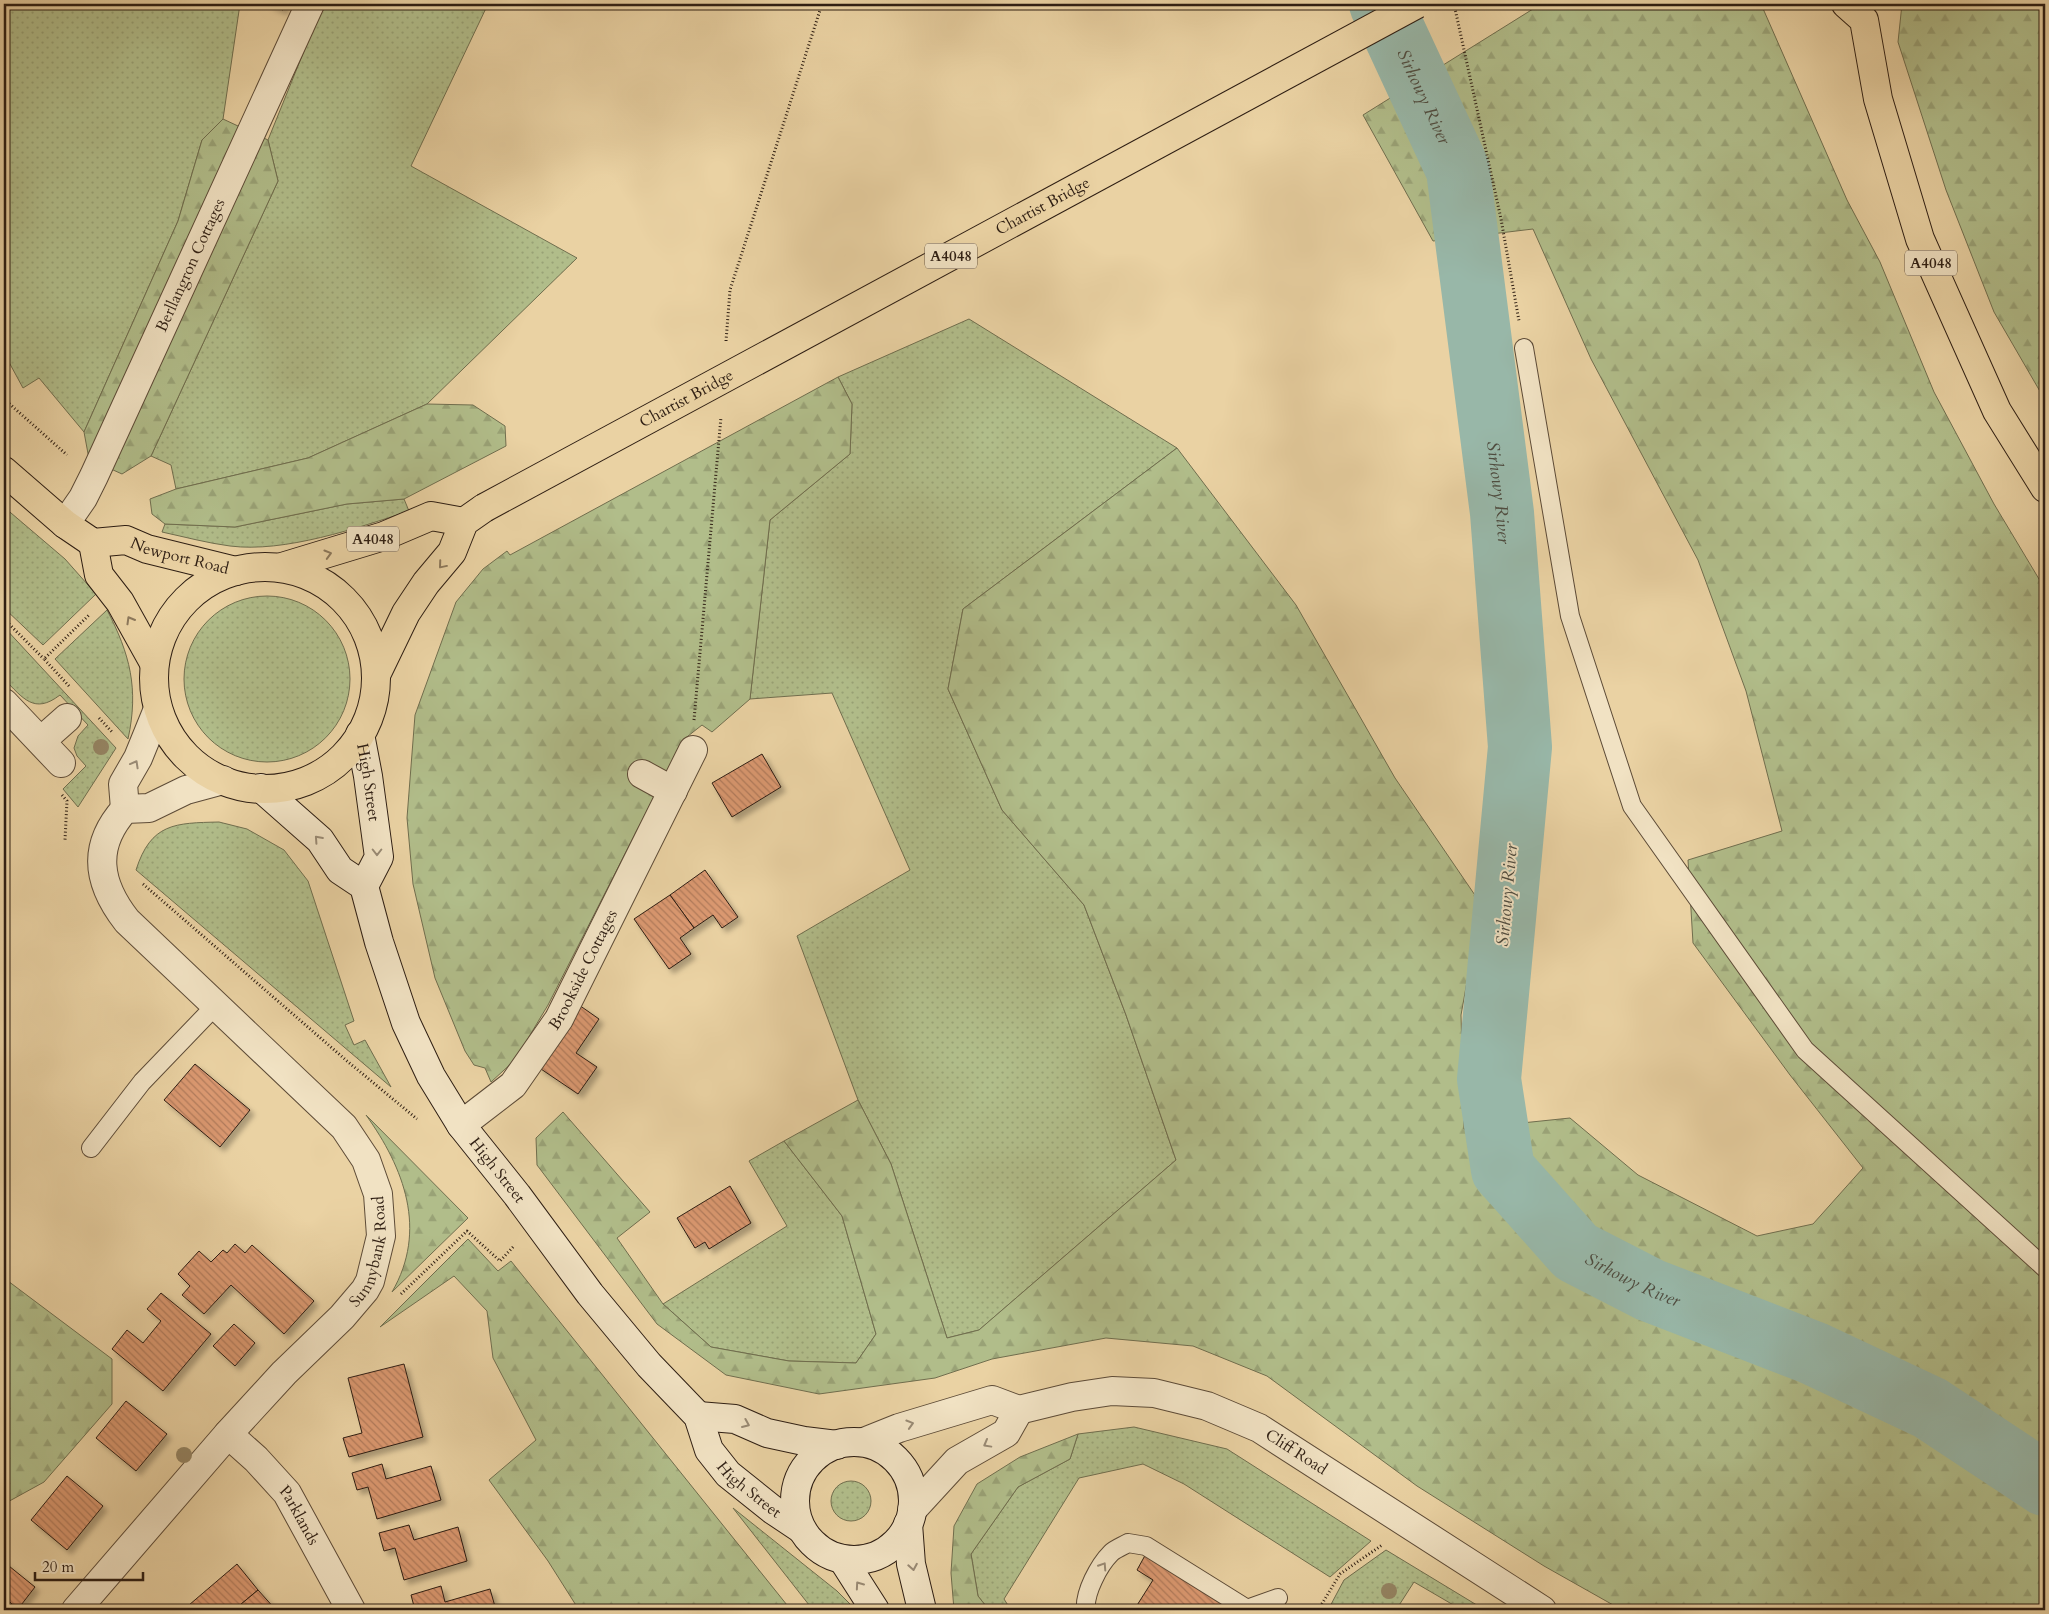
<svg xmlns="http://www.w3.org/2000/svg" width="2049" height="1614" font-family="Cardo,serif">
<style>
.grass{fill:url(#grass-dots);stroke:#706e4e}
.forest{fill:url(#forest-firs);stroke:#706e4e}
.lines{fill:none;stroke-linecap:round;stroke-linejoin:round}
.river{stroke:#98b7a8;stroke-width:64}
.building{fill:url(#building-back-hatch);stroke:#2e1e13;filter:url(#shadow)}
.service-casing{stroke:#5d4b37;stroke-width:20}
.minor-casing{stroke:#5d4b37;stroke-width:30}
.tertiary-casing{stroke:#5d4b37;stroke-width:30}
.secondary-casing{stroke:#2e1e13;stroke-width:30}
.primary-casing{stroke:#2e1e13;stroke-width:30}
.path{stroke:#2e1e13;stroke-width:3;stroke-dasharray:1 2.5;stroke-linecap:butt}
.service{stroke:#f1e2c3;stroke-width:18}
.minor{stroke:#f1e2c3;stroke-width:28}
.tertiary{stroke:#f1e2c3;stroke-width:28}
.secondary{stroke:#f1e2c3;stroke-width:28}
.primary{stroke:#ead2a3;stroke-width:28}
.primary-bridge-casing{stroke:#2e1e13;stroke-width:30;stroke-linecap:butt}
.primary-bridge{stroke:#ead2a3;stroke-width:28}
.tree{fill:#958564}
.oneway{stroke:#8c785b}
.oneway2{stroke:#998a74}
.labels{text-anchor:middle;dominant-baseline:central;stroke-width:4;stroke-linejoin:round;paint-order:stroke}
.shield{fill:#f1e2c3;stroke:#685948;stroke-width:1}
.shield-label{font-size:15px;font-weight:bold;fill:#2e1e13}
.street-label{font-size:16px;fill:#2e1e13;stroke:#f1e2c3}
.water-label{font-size:18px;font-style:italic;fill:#4e4c40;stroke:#f1e2c3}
</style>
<defs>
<pattern id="grass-dots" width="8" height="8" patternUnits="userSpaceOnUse" patternTransform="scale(1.25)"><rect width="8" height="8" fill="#b1bd8a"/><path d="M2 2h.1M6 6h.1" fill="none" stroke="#99a276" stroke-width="1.8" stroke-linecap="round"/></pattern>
<pattern id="forest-firs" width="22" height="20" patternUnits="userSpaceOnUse" patternTransform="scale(1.25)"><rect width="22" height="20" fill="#b1bd8a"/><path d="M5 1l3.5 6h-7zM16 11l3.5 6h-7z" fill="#99a276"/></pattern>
<pattern id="building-back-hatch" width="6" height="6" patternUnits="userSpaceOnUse" patternTransform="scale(1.25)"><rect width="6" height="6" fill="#da9870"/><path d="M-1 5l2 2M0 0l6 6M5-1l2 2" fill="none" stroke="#b17b5b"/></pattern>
<filter id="shadow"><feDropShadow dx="4.5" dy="4.5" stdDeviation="2.5" flood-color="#0004"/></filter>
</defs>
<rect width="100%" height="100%" fill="#ead2a3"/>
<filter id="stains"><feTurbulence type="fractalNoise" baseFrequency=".004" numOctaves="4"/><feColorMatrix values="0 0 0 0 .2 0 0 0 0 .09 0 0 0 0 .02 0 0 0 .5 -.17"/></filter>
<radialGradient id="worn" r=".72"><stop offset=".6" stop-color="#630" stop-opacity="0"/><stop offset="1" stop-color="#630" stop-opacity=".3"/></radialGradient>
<!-- grass -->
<g class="grass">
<polygon points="4,4 240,4 223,119 202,140 178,221 84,432 39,378 23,388 4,353"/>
<polygon points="323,4 488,4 411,166 577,258 427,404 308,458 176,489 171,465 151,456 278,181 268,140"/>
<polygon points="969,319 1177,448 963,609 948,689 1002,810 1084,905 1126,1015 1176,1160 979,1330 947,1338 891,1164 858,1100 797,936 910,870 832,693 750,699 770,520 850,454 852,404 838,377"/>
<path d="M404,499L409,511C358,528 284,553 230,546C207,543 185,537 162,532L165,524L235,527L347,504Z"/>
<polygon points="4,507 65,559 96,594 43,645 4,608"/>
<circle cx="267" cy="679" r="83"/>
<path d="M107,610C130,654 139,689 128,739L55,659Z"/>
<path d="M4,627L116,748L78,807L63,789L86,766L77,756L74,748L78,736L88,725L60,695C34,715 23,698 4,679Z"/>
<path d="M219,822L247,829L284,850L308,881L354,1021L345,1025L354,1045L365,1040L391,1087L136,870C151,823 175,823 219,822Z"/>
<polygon points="784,1141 842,1216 876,1334 856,1363 789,1361 711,1347 663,1304 787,1226 749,1161"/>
<polygon points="1134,1427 1227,1449 1371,1541 1330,1577 1184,1484 1143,1464 1079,1478 1004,1599 1011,1610 989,1610 978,1596 971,1554 1018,1487 1070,1459 1078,1434"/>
<circle cx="851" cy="1501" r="20"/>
<polygon points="733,1508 837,1591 856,1610 813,1610"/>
<polygon points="1386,1550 1485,1610 1462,1610 1414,1582 1396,1610 1373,1604 1371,1610 1328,1610 1344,1580"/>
</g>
<!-- forest -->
<g class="forest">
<polygon points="1541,4 1761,4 1847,200 1880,262 1934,392 1994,504 2045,589 2045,1610 1622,1610 1544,1566 1417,1486 1267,1376 1193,1346 1106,1338 992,1359 935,1378 819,1394 726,1375 657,1324 537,1165 536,1138 563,1112 650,1212 617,1238 663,1304 711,1347 789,1361 856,1363 876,1334 842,1216 784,1141 858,1100 891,1164 947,1338 979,1330 1176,1160 1126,1015 1084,905 1002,810 948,689 963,609 1177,448 1296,605 1395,778 1481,904 1461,1015 1464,1129 1570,1118 1638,1175 1757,1236 1813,1224 1863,1168 1790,1075 1693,943 1688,860 1782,831 1746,691 1698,560 1591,359 1533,229 1433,241 1363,115"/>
<polygon points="1902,4 2045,4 2045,400 1994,312 1946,190 1898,42"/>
<polygon points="223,119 268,140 278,181 151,456 122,474 89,459 84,432 178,221 202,140"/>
<polygon points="838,377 852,404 850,454 770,520 750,699 712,732 702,725 683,740 548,1005 515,1060 491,1082 485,1068 474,1065 465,1051 435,978 413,884 407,818 415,715 456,602 483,569 507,551 510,555"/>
<polygon points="427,404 473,405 505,426 506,446 404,499 347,504 235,527 165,524 152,514 150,499 176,489 308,458"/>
<path d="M366,1115L468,1218L392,1292C428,1230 404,1168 366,1115Z"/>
<polygon points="468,1239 498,1271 511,1261 791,1610 579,1610 548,1561 489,1480 536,1440 493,1358 487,1311 454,1276 380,1327"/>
<polygon points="4,1278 112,1359 112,1404 44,1482 4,1504"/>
<polygon points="1078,1434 1070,1459 1018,1487 971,1554 978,1596 989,1610 954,1610 951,1573 954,1526 977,1484 1020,1457"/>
</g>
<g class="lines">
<!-- river -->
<path class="river" id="s1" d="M1381,4L1458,170L1502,513L1520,747L1489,1079L1503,1170L1576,1252L1650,1290L1813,1353L1930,1408L2045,1484"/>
</g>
<!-- building -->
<g class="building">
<polygon points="268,4 286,4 283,10"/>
<polygon points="762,754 781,787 732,817 712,783"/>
<polygon points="705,870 738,917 722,928 713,915 694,928 670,895"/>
<polygon points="670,895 694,928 680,938 691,954 669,969 634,919"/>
<polygon points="579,1005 599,1019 576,1053 597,1067 578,1094 538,1067"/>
<polygon points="195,1064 250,1110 220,1147 164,1100"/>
<polygon points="730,1186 751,1223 709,1249 705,1242 695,1248 677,1218"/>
<polygon points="235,1244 245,1253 252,1245 314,1301 284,1334 231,1285 204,1314 182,1295 190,1286 178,1274 199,1251 211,1262 223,1250 227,1253"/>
<polygon points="161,1293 211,1334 163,1391 112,1349 127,1330 143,1343 161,1321 147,1309"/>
<polygon points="234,1324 255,1343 235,1366 213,1346"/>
<polygon points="404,1364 423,1437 349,1457 343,1438 362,1433 348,1378"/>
<polygon points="126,1401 167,1434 136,1471 96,1438"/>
<polygon points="382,1464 386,1479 431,1466 441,1500 377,1519 368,1487 357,1490 352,1473"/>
<polygon points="67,1476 103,1506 67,1550 31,1520"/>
<polygon points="409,1525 414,1540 458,1527 467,1561 404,1580 395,1548 384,1551 379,1533"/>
<polygon points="1148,1550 1246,1610 1134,1610 1153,1580 1137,1570"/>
<polygon points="4,1562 35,1587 18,1609 4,1597"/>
<polygon points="237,1564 258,1590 234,1610 194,1610 189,1605"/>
<polygon points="441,1586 445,1602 490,1589 496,1610 415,1610 411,1595"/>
<polygon points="258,1590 276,1610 234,1610"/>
</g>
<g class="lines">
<defs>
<g id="service">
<polyline points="1524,348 1570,616 1632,806 1805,1050 2045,1268"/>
<polyline points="91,1148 142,1082 216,1005"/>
<path d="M1086,1610C1084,1593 1099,1565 1111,1553C1115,1549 1123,1546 1128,1543L1146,1546L1247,1609L1278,1598"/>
</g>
<g id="minor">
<path id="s2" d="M65,524L83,498L94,476L310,4"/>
<polyline points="4,703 61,763"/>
<polyline points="41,741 67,718"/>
<polyline points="642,774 673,791"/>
<path id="s3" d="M461,1125L513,1085L559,1019L693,750"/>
<path id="s4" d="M228,1434L256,1459L287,1493L351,1610"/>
<path id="s5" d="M864,1442L899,1428L992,1400L1019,1410L1072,1397L1112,1391L1154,1393L1207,1406L1259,1428L1542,1610"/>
<polyline points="912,1510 957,1461 1006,1433 1019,1410"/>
</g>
<g id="tertiary">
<polyline points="125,809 123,784 138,758 158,709"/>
<path id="s6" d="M76,1610L228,1434L284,1373L342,1317L365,1290L370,1281L381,1236L378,1194L366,1160L344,1127L127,921C98,884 91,847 125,809L149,808L186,790L223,780"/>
</g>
<g id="secondary">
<path id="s7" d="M360,734L368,776L379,857L364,886"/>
<path id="s8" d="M261,788L320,840L340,870L364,886L379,942L406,1023L431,1076L461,1125L517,1195L590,1294L649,1365L698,1416L709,1450L728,1474L773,1510L800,1528"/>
<polyline points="698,1416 735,1419 767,1433 804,1441 837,1445"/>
<circle cx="854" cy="1501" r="59"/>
<polyline points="908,1524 911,1564 922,1610"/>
<polyline points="843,1560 875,1610"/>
</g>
<g id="primary">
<polyline points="1846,4 1864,20 1878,99 1920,239 1997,411 2045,488"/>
<path id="s9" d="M4,471L65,524L93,543L126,540L147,549L236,571"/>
<polyline points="93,543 99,575 120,602 154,663"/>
<polyline points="282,567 384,536 431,516 464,522"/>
<circle cx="265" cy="678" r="111"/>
<polyline points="376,675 406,613 426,583 452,552 464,522 484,508"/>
</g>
</defs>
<!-- service casing -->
<use href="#service" class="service-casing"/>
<!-- minor casing -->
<use href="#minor" class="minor-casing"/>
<!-- tertiary casing -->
<use href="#tertiary" class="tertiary-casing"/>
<!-- secondary casing -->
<use href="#secondary" class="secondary-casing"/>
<!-- primary casing -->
<use href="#primary" class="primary-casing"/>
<!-- path -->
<g class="path">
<polyline points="1454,4 1501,219 1519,321"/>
<polyline points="726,341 730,290 822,4"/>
<polyline points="4,399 67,455"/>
<polyline points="4,619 44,659"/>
<polyline points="69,686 44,659 90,614"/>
<polyline points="99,718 113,733"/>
<polyline points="694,720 721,417"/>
<polyline points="62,795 67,801 65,840"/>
<polyline points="143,884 347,1061 417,1119"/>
<polyline points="401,1294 467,1231 500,1261 514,1246"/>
<polyline points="1320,1607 1340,1574 1382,1545"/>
</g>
<!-- service -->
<use href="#service" class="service"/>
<!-- minor -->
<use href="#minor" class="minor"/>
<!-- tertiary -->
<use href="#tertiary" class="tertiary"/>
<!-- secondary -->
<use href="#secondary" class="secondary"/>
<!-- primary -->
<use href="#primary" class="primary"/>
<defs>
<g id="primary-bridge">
<path id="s10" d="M484,508L1417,4"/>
</g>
</defs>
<!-- primary-bridge casing -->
<use href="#primary-bridge" class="primary-bridge-casing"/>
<!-- primary-bridge -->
<use href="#primary-bridge" class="primary-bridge"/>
</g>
<!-- trees -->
<g class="tree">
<circle cx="101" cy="747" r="8"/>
<circle cx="184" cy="1455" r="8"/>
<circle cx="1389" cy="1591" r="8"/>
</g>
<!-- one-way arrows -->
<defs><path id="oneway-chevron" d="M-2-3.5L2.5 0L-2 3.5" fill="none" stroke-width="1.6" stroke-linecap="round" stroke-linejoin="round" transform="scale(1.25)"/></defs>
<g class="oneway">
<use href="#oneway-chevron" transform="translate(328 554) rotate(-16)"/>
<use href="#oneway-chevron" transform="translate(442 565) rotate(130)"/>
<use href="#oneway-chevron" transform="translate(130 620) rotate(-120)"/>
</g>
<g class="oneway2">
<use href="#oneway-chevron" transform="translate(135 764) rotate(-61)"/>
<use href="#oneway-chevron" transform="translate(318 839) rotate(-132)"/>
<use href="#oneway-chevron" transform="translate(377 852) rotate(90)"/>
<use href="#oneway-chevron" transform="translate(746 1424) rotate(23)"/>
<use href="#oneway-chevron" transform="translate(910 1424) rotate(-17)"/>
<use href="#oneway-chevron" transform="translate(987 1444) rotate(151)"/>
<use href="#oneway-chevron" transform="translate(1103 1566) rotate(-57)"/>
<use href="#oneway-chevron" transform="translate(913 1567) rotate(80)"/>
<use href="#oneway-chevron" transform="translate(859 1585) rotate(-125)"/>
</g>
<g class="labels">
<!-- shield labels -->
<g class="shield">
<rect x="925" y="243.5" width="52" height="25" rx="4"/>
<rect x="1905" y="250.5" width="52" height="25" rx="4"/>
<rect x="347" y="526.5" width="52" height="25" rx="4"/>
</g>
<g class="shield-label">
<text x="951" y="256">A4048</text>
<text x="1931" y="263">A4048</text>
<text x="373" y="539">A4048</text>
</g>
<!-- street labels -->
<g class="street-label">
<text stroke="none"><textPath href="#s10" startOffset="635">Chartist Bridge</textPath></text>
<text stroke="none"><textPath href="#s2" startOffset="288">Berllangron Cottages</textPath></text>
<text stroke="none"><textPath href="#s10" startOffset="230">Chartist Bridge</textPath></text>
<text stroke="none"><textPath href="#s9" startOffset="204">Newport Road</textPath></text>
<text stroke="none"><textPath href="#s7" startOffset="49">High Street</textPath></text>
<text stroke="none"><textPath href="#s3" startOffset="201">Brookside Cottages</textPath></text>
<text stroke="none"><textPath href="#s8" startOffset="461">High Street</textPath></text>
<text stroke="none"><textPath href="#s6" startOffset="470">Sunnybank Road</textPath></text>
<text stroke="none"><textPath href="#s5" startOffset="456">Cliff Road</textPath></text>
<text stroke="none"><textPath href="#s8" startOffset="871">High Street</textPath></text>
<text stroke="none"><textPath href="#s4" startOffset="109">Parklands</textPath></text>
</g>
<!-- water labels -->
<g class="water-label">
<text stroke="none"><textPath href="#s1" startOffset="102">Sirhowy River</textPath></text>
<text stroke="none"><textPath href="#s1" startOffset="508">Sirhowy River</textPath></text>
<text transform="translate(1507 895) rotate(-85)">Sirhowy River</text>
<text stroke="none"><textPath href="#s1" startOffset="1362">Sirhowy River</textPath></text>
</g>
</g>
<!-- margin -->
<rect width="2049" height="1614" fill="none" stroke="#ead2a3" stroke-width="20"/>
<rect x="5" y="5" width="2039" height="1604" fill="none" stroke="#2e1e13" stroke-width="2.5"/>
<rect x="10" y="10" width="2029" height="1594" fill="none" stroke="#2e1e13"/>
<!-- scale -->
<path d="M35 1572v8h108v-8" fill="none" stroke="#2e1e13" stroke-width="2.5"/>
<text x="42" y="1572" font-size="15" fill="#2e1e13" stroke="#f1e2c3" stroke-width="4" paint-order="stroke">20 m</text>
<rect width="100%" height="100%" filter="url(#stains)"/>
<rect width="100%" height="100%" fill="url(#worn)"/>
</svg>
